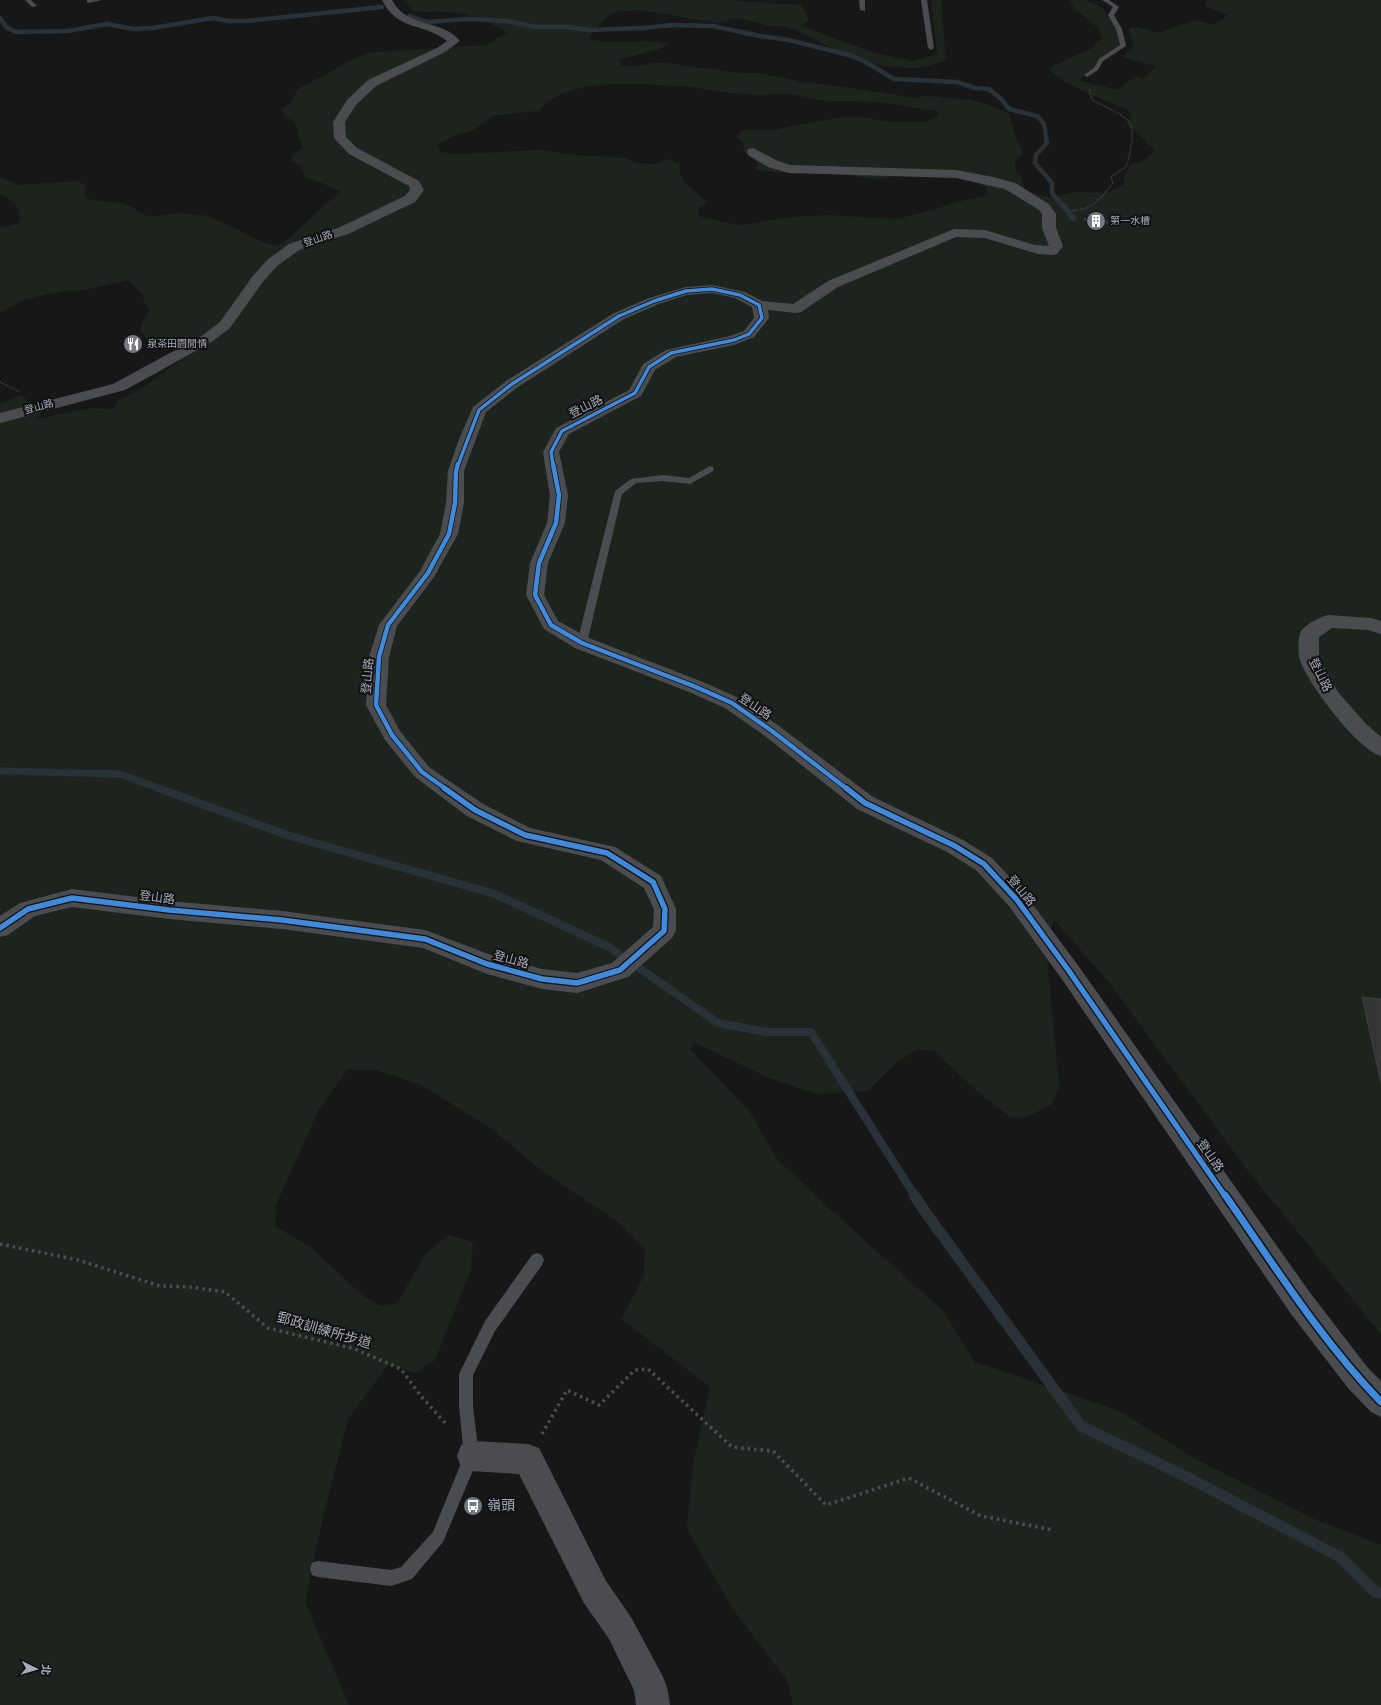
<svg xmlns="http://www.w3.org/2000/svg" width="1381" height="1705" font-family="'Source Sans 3','Noto Sans TC',sans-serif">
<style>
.green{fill:#1d241e;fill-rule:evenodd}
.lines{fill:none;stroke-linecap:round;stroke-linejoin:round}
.stream-far4{stroke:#2a3239;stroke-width:4.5}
.stream-far3{stroke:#2a3239;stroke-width:5.5}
.stream-far2{stroke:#2a3239;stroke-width:7}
.stream-far1{stroke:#2a3239;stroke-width:8}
.stream{stroke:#2a3239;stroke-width:11}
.building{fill:#353536;stroke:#3f4043}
.path-far1{stroke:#4d4e52;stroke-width:1.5;stroke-dasharray:1 1.5;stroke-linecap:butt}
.path{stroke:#4d4e52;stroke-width:3.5;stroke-dasharray:2.5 4;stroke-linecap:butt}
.lane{fill:#4b4c50;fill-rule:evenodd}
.street{fill:#4b4c50;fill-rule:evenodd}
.cycleway-far3-casing{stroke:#111113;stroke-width:5}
.cycleway-far2-casing{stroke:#111113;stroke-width:6}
.cycleway-far1-casing{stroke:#111113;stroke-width:8}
.cycleway-casing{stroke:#111113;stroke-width:10}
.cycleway-far3{stroke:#408adc;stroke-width:3.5}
.cycleway-far2{stroke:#408adc;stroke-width:4.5}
.cycleway-far1{stroke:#408adc;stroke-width:5.5}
.cycleway{stroke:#408adc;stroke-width:7}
.labels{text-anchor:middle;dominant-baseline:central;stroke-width:4;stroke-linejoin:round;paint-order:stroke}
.far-poi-label{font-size:10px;fill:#a8adb8;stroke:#111113;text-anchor:start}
.far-street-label{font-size:10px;fill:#a8adb8;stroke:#111113}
.street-label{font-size:12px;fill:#a8adb8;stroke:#111113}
.near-street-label{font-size:14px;fill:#a8adb8;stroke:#111113}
.near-poi-label{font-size:14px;fill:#a8adb8;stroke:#111113;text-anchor:start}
</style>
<rect width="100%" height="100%" fill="#171717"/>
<!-- green -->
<path class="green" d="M403,0H727L802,5L809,20L801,26L875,53L913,61L937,54L931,0H941L946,61L924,67L912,68L878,65L853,59L793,29L782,26H769L738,18L717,23L640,10L620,11L610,15L596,28L588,39C614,45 642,38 668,44L659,49L618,60L622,66H637L653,63H667L740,73H761L803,82L881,92L912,98L926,96L972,100L998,108L1009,114L1017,141L1022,149L1023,155L1015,161V169L1021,176L1025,191C1036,194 1047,198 1058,196C1063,195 1068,193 1074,192C1094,191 1106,197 1124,184V176L1131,164C1142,161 1150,160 1154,149L1132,128L1128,122L1132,115L1128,110C1105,100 1066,86 1049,69L1055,65L1092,48L1095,43L1102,39L1098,28L1074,8L1070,0H1086L1102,8L1115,23L1120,46L1079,80L1118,90L1135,76L1143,79L1156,66L1123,57L1134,47L1129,28L1139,27L1158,33L1195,20L1214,25L1228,15L1205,6L1207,0H1381V1334L1248,1171L1108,981L1054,920L1046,947L1059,1086L1052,1104L1025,1118L1010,1117L978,1092L934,1051L916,1049L893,1066L868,1091L816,1094L767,1077L695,1043L690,1049L750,1112L777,1159L830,1209L943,1311L975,1362L1120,1411L1192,1457L1316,1520L1381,1545V1705H793L788,1682L732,1608L687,1529L692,1470L710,1387L621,1319L644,1276L645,1250L618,1222L542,1171L492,1129L421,1085L376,1070H347L319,1109L276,1205L275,1226L312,1248L362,1295L380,1306L397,1303L425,1255L448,1235L473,1242L471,1270L435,1360L416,1373L388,1365L348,1419L323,1517L305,1602L349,1705H0V403L22,395L29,403L43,408L36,419L91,408L113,409L119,400L142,388L185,357L192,347L175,344L156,346L146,338L140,330L143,321L150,311L144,303L143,294L128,280L90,289L56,292L39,296L23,300L0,313V228L19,223C23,208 13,200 0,195V177L18,185L79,181L86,187L84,195L90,200L120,203L132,206L138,212L149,217L179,213L209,216L262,242L278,246C302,230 318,208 341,192L322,183L309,179L303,173L301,166L291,161L293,154L303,148C298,140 299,134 296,126C294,121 284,116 281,109C289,104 295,101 296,91C304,84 314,81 323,76C342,66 353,56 374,52L487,45L507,33C477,12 451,11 415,12ZM639,84L692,87L730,93L759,95L789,94L828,101H854L888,103L940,112L936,118L923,122H891L862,117H845L802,124L775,130H743L736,137L744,144L743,151L759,163L754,170L795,174L811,172L842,174L874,179L887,178L899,174H946L976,182L986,188L988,195L957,202L936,209L897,219L829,215L791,217L742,225L727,223L698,216L699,208L707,203C696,188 678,185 679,164L668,159L654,164L637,163L625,158L571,155L542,150L457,154L441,152L437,145L456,135L470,132L495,115L539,111C560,83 608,84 639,84Z"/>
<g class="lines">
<!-- stream-far4 -->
<g class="stream-far4">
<polyline points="409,16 427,22 469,19 506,21 536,27 568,27 590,30 643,28 672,25 713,26 760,36 789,40 849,55 864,61 894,79 957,82 975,88 989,89 1001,99 1009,109 1037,116 1044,124 1047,143 1036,155 1035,163 1052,183 1052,193 1063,206"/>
<polyline points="0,18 6,27 16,32 68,31 107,24 134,29 153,28 213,18 228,21 246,21 382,7"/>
</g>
<!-- stream-far3 -->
<polyline class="stream-far3" points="1063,205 1074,219"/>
<!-- stream-far2 -->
<polyline class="stream-far2" points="0,771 120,774 161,789"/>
<!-- stream-far1 -->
<polyline class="stream-far1" points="158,788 287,835 495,894 609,947 718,1023 766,1032 811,1032 915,1196"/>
<!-- stream -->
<polyline class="stream" points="914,1195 926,1213 1081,1426 1187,1477 1340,1557 1375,1592 1381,1593"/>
</g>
<!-- building -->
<g class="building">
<polygon points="1100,215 1108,223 1094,226 1084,219"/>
<polygon points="1362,997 1381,999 1381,1083"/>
</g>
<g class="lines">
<!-- path-far1 -->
<g class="path-far1">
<path d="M1070,211C1093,209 1099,201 1113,183L1111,177L1127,166C1138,117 1133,121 1092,100L1089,88"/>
<polyline points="0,382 20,392"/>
</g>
<!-- path -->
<g class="path">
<polyline points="0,1244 78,1260 160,1286 190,1287 225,1292 268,1328 355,1349 401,1369 421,1396 446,1424"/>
<polyline points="542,1434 567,1390 599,1405 635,1370 648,1369 732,1447 773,1451 826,1505 909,1478 981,1516 1053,1530"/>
</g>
<!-- lane -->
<g class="lane">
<polygon points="25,0 31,0 37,6 32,7"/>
<polygon points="87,0 101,0 89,3 87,2"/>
<polygon points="859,0 865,0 865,11 860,10"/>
<polygon points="921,0 927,0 934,48 931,50 928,48"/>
<polygon points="1102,0 1109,0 1119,7 1114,15 1122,29 1126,46 1103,61 1098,70 1087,77 1084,75 1094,68 1099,59 1120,45 1116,29 1108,15 1113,7"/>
<polygon points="710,466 713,467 714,469 713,471 690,484 663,481 636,483 622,494 587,643 585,645 579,645 577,643 615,491 631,479 663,475 689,478"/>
<polygon points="537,1253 542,1255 544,1260 542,1265 495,1331 473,1375 473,1406 479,1456 443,1542 412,1579 391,1586 318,1577 312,1575 310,1569 312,1563 318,1561 391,1570 401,1567 433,1532 464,1456 459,1406 459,1374 485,1321 532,1255"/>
</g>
<!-- street -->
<g class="street">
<path d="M382,0H392C407,29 443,19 460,41L445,52L376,86L356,105L345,122L346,137L357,148L419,181L424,190L415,202L348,234L299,250L277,266L262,283L230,328L213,341L158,372L125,390L0,423V413L113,384L203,335L220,322L252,277L267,260L289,244L338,228L405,196L410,190L409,186L349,154L334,138L333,122L347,100L368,80L437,48L447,41C423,22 398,32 382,0Z"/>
<polygon points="753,148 778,161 790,165 956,170 993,177 1015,183 1049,204 1056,214 1056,228 1063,246 1057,254 1052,255 1038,254 985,238 956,237 838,287 801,312 796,313 768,310 769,318 754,337 734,345 676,357 655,370 641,396 569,434 559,452 568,495 565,523 548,563 544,595 558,621 589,638 703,682 739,698 779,726 873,797 963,840 992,858 1025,894 1077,964 1311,1294 1368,1368 1381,1381 1381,1417 1371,1412 1348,1388 1291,1314 1061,978 1009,906 976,870 947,852 857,809 765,736 725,708 689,692 575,648 544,629 542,625 526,595 530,563 547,523 550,495 543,452 556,428 629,390 643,364 666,350 730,336 744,331 754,318 752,307 735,298 712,293 687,295 659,304 624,319 518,387 486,412 464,471 464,503 458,534 434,577 397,626 389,657 386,705 400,731 429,767 483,804 530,828 615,847 661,876 676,909 676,931 672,938 628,977 577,993 542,989 487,974 423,948 282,929 169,919 72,907 35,916 8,935 0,937 0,916 20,903 72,889 169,901 282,911 425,930 491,955 542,969 577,973 612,963 653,927 654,909 644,888 601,860 517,841 467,816 415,777 385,740 366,705 369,657 379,625 420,571 440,534 446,503 448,471 458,442 473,407 506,381 614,313 649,298 686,287 712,285 745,292 762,301 793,304 828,281 954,229 985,230 1035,245 1049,246 1042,228 1042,214 1039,210 1005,189 956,178 789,173 768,167 748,155 747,152 748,149"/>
<path d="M1328,615L1371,618L1381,621V634L1368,630L1332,628L1319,637V659L1338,692L1366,724L1381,737V756C1357,749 1308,684 1300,660C1298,654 1298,638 1300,633C1304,625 1320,617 1328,615Z"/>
<polygon points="472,1441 528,1444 539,1448 606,1581 631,1617 662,1675 667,1687 670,1705 636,1705 634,1690 609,1639 584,1603 519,1474 472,1471 461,1467 457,1456 461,1445"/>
</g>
<defs>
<polyline id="cycleway-far3" points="458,465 479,410 512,384 619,316 654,301 686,291 712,289 740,295 759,305 762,318 749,334 734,340 671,353 649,367 635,393 562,431 551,452 553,465"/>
<g id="cycleway-far2">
<polyline points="553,464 559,495 556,523 539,563 535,595 551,625 582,643 696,687 732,703 772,731 847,789"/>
<polyline points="446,789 422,772 392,735 376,705 379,657 388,625 428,573 449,534 455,503 456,471 458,464"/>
</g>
<g id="cycleway-far1">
<polyline points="846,788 865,803 955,846 984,864 1017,900 1069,971 1225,1196"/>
<polyline points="0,928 28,909 72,898 169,910 282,920 425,939 487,964 542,979 577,983 620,970 664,931 665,909 653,882 607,853 525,835 475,810 444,788"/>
</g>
<path id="cycleway" d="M1225,1195C1274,1265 1321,1340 1381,1402"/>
</defs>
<!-- cycleway-far3 casing -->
<use href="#cycleway-far3" class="cycleway-far3-casing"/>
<!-- cycleway-far2 casing -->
<use href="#cycleway-far2" class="cycleway-far2-casing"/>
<!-- cycleway-far1 casing -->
<use href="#cycleway-far1" class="cycleway-far1-casing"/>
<!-- cycleway casing -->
<use href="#cycleway" class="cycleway-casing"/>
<!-- cycleway-far3 -->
<use href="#cycleway-far3" class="cycleway-far3"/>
<!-- cycleway-far2 -->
<use href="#cycleway-far2" class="cycleway-far2"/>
<!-- cycleway-far1 -->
<use href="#cycleway-far1" class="cycleway-far1"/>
<!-- cycleway -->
<use href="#cycleway" class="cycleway"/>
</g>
<!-- icons -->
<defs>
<symbol id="building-disc" viewBox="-11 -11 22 22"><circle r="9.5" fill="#757880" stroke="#111113"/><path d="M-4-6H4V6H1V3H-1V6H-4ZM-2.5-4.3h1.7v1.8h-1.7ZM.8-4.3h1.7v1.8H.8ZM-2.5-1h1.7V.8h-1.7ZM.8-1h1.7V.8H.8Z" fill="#fff"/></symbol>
<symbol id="restaurant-disc" viewBox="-11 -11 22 22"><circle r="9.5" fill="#757880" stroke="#111113"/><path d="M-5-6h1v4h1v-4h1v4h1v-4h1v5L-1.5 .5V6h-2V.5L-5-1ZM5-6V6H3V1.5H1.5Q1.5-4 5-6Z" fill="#fff"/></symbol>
<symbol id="bus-disc" viewBox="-11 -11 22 22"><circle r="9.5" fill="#757880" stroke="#111113"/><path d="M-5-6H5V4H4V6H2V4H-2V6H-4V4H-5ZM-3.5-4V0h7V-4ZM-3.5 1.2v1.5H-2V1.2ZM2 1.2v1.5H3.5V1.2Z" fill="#fff"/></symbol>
</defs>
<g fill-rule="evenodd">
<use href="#building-disc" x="1085" y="210" width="22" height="22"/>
<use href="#restaurant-disc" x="122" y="333" width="22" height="22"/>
<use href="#bus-disc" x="462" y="1495" width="22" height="22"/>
</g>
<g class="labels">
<!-- far-poi labels -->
<g class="far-poi-label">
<text x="1110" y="221">第一水槽</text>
<text x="147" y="344">泉茶田園閒情</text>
</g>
<!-- far-street labels -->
<g class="far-street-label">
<text transform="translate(318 239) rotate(-19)">登山路</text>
<text transform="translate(39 407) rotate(-15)">登山路</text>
</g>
<!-- street labels -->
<g class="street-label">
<text transform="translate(586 407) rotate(-27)">登山路</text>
<text transform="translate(1320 675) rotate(63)">登山路</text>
<text transform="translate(368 676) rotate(-85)">登山路</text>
<text transform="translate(755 707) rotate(34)">登山路</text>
<text transform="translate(1021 891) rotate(50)">登山路</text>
<text transform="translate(157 898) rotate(7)">登山路</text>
<text transform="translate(511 960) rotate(15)">登山路</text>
<text transform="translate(1210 1156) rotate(55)">登山路</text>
</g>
<!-- near-street labels -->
<g class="near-street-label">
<text transform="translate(324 1331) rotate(16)">郵政訓練所步道</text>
</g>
<!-- near-poi labels -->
<g class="near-poi-label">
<text x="487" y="1506">嶺頭</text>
</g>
</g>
<!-- north arrow -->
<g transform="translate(36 1669) rotate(95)" stroke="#111113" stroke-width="3" paint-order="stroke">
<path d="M0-3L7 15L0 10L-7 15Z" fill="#a8adb8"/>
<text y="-6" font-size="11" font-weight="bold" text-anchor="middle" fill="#a8adb8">北</text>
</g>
</svg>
